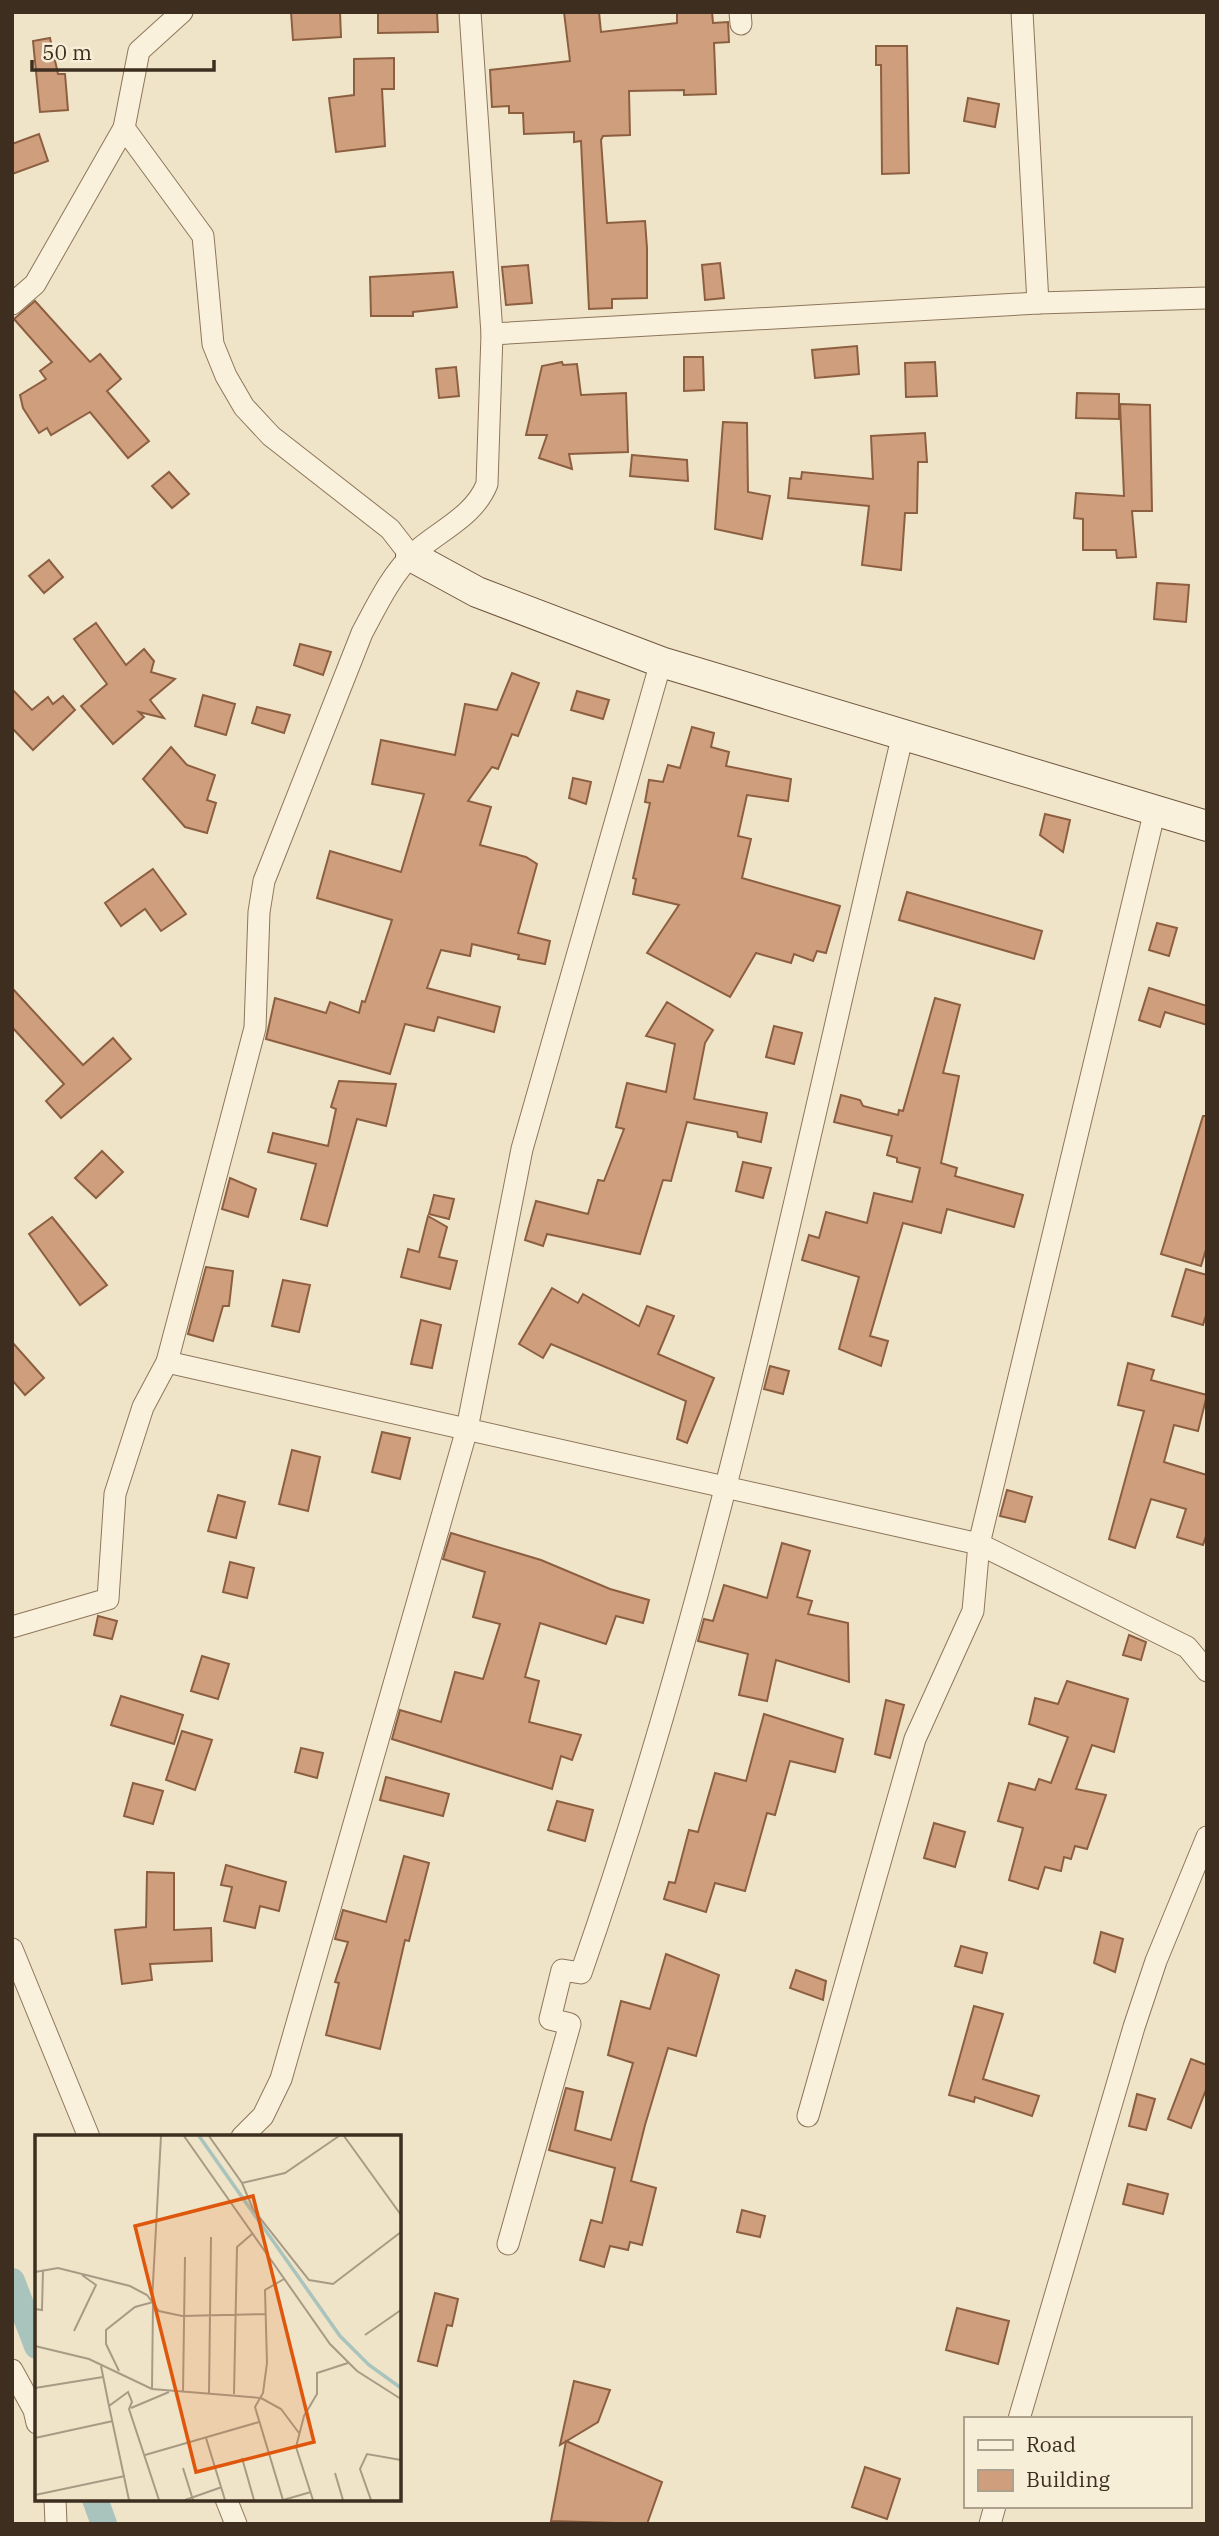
<svg xmlns="http://www.w3.org/2000/svg" width="1219" height="2536" font-family="'IBM Plex Serif',serif">
<style>
.lines{fill:none;stroke-linecap:round;stroke-linejoin:round}
.canal{stroke:#a9c4bc;stroke-width:26}
.building{fill:#cf9f7d;stroke:#8d5f41;stroke-width:2}
.street-casing{stroke:#8d765c;stroke-width:23}
.secondary-casing{stroke:#6f573f;stroke-width:32}
.street{stroke:#faf1dc;stroke-width:21}
.secondary{stroke:#faf1dc;stroke-width:30}
.inset-river{fill:none;stroke:#a9c4bc;stroke-width:3.5}
.inset-road{fill:none;stroke:#a89b85;stroke-width:2}
.view{fill:#df570d;fill-opacity:0.15;stroke:#df570d;stroke-width:3.5}
.inset-edge{fill:none;stroke:#3d2e20;stroke-width:3.5}
</style>
<rect width="100%" height="100%" fill="#f0e4c8"/>
<g class="lines">
<!-- canal -->
<g class="canal">
<polyline points="12,2281 37,2346"/>
<polyline points="95,2499 104,2524"/>
</g>
</g>
<!-- building -->
<g class="building">
<polygon points="291,12 340,12 341,37 293,40"/>
<polygon points="378,12 437,12 438,32 378,33"/>
<polygon points="564,12 599,12 601,32 677,23 677,12 712,12 713,23 728,22 729,42 714,43 716,94 684,95 684,90 629,91 630,135 603,136 601,140 607,223 645,221 647,248 647,298 612,299 612,308 589,309 581,141 574,142 574,132 524,134 523,113 509,113 509,106 492,107 490,70 570,61"/>
<polygon points="50,38 58,74 65,74 68,110 40,112 33,41"/>
<polygon points="876,46 907,46 909,173 882,174 881,65 876,65"/>
<polygon points="394,58 394,89 382,89 385,146 336,152 329,98 354,95 354,59"/>
<polygon points="968,98 999,104 995,127 964,121"/>
<polygon points="39,134 48,161 12,174 12,144"/>
<polygon points="720,263 724,298 705,300 702,265"/>
<polygon points="528,265 532,303 506,305 502,267"/>
<polygon points="453,272 457,307 413,312 413,316 371,316 370,277"/>
<polygon points="35,301 90,362 100,354 121,379 107,391 149,441 128,458 90,412 51,435 47,428 39,433 23,408 20,395 46,379 40,371 52,362 14,319"/>
<polygon points="857,346 859,374 815,378 812,350"/>
<polygon points="684,357 703,357 704,390 684,391"/>
<polygon points="562,362 563,365 577,364 581,395 626,393 628,452 569,454 572,469 539,458 547,435 526,435 542,366"/>
<polygon points="935,362 937,396 906,397 905,363"/>
<polygon points="456,367 459,396 439,398 436,369"/>
<polygon points="1077,393 1119,394 1119,419 1076,418"/>
<polygon points="1120,404 1150,405 1152,511 1132,511 1136,557 1117,558 1116,550 1083,550 1083,519 1074,518 1076,493 1124,496"/>
<polygon points="723,422 747,423 748,492 770,496 762,539 715,529"/>
<polygon points="925,433 927,462 918,462 917,513 905,513 901,570 862,565 869,506 788,498 790,478 801,479 802,472 873,479 871,436"/>
<polygon points="632,455 687,460 688,481 630,476"/>
<polygon points="169,472 189,494 172,508 152,486"/>
<polygon points="49,560 63,577 44,593 29,576"/>
<polygon points="1157,583 1189,585 1186,622 1154,619"/>
<polygon points="96,623 126,665 144,649 154,661 151,672 175,679 150,700 164,718 139,712 144,717 113,744 81,706 107,684 74,639"/>
<polygon points="300,644 331,652 323,675 294,665"/>
<polygon points="512,673 539,683 518,736 512,734 498,769 492,767 468,801 491,807 480,845 526,857 537,864 518,933 550,941 545,964 518,959 519,955 472,944 470,956 441,950 427,988 500,1007 494,1032 438,1017 434,1031 405,1024 390,1074 266,1039 275,998 326,1013 330,1002 359,1013 362,1001 365,1002 392,920 317,898 330,851 401,872 424,794 372,784 381,740 455,755 465,704 497,710"/>
<polygon points="12,689 32,710 48,697 53,704 63,696 75,710 33,750 12,728"/>
<polygon points="577,691 609,700 603,719 571,710"/>
<polygon points="203,695 235,704 226,735 195,726"/>
<polygon points="257,707 290,715 284,733 252,723"/>
<polygon points="692,727 714,733 711,747 729,752 726,766 791,779 788,801 747,795 738,836 751,839 742,878 840,906 826,953 817,951 813,961 794,954 791,963 756,953 730,997 647,953 679,905 633,894 636,879 633,878 650,803 645,802 649,780 663,782 668,765 680,768"/>
<polygon points="171,747 187,765 215,775 207,800 216,803 207,833 185,827 143,779"/>
<polygon points="573,778 591,782 586,804 569,798"/>
<polygon points="1045,814 1070,820 1063,852 1040,835"/>
<polygon points="153,869 186,914 161,931 145,909 121,926 105,903"/>
<polygon points="907,892 1042,931 1034,959 899,920"/>
<polygon points="1157,923 1177,928 1169,956 1149,950"/>
<polygon points="12,988 83,1065 113,1038 131,1059 61,1118 46,1101 64,1084 12,1027"/>
<polygon points="1149,988 1207,1006 1207,1025 1165,1012 1160,1027 1139,1020"/>
<polygon points="935,998 960,1005 943,1073 959,1076 941,1163 957,1168 955,1176 1023,1195 1014,1227 947,1209 941,1233 903,1223 870,1336 888,1341 881,1366 839,1349 859,1277 802,1260 809,1235 819,1238 826,1212 867,1223 874,1193 912,1202 920,1168 897,1162 897,1158 887,1155 892,1136 834,1122 841,1095 860,1100 863,1106 898,1115 899,1110 903,1111"/>
<polygon points="667,1002 713,1030 705,1043 694,1099 767,1113 761,1142 738,1137 737,1132 687,1122 671,1181 663,1180 640,1254 547,1234 543,1246 525,1240 536,1201 588,1214 598,1180 604,1181 624,1129 616,1127 627,1083 666,1092 675,1044 646,1036"/>
<polygon points="774,1026 802,1033 794,1064 766,1057"/>
<polygon points="339,1081 396,1084 386,1126 357,1119 327,1226 301,1219 316,1164 268,1152 273,1133 328,1146 336,1109 331,1107"/>
<polygon points="1203,1116 1207,1116 1207,1246 1201,1266 1161,1254"/>
<polygon points="102,1151 123,1172 96,1198 75,1178"/>
<polygon points="743,1162 771,1168 763,1198 736,1191"/>
<polygon points="230,1178 256,1189 248,1217 222,1209"/>
<polygon points="434,1195 454,1199 449,1219 429,1214"/>
<polygon points="428,1216 447,1227 439,1257 457,1261 450,1289 401,1277 408,1249 419,1252"/>
<polygon points="52,1217 107,1285 80,1305 29,1234"/>
<polygon points="206,1267 233,1271 229,1306 223,1306 213,1341 188,1334"/>
<polygon points="1186,1269 1207,1275 1207,1312 1203,1325 1172,1316"/>
<polygon points="283,1280 310,1285 299,1332 272,1326"/>
<polygon points="552,1288 578,1303 583,1294 639,1326 647,1306 674,1316 658,1354 714,1378 687,1443 677,1439 686,1401 551,1344 543,1358 519,1344"/>
<polygon points="421,1320 441,1325 432,1368 411,1364"/>
<polygon points="12,1342 44,1378 25,1395 12,1380"/>
<polygon points="1128,1363 1154,1370 1151,1380 1207,1395 1198,1431 1174,1425 1164,1462 1207,1475 1207,1533 1203,1545 1177,1537 1186,1509 1151,1499 1135,1548 1109,1539 1144,1411 1118,1405"/>
<polygon points="770,1366 789,1371 783,1394 764,1389"/>
<polygon points="382,1432 410,1438 400,1479 372,1472"/>
<polygon points="292,1450 320,1457 308,1511 279,1504"/>
<polygon points="1007,1490 1032,1497 1025,1522 1000,1516"/>
<polygon points="218,1495 245,1502 236,1538 208,1531"/>
<polygon points="451,1533 541,1560 610,1589 649,1600 643,1623 616,1616 606,1644 540,1623 525,1677 539,1681 529,1722 581,1735 572,1760 561,1756 552,1789 392,1739 400,1710 441,1722 455,1672 483,1679 500,1624 473,1617 485,1572 443,1559"/>
<polygon points="782,1543 810,1551 797,1597 812,1601 808,1614 848,1623 849,1682 776,1660 767,1701 739,1695 748,1654 698,1641 704,1619 713,1621 724,1585 767,1598"/>
<polygon points="230,1562 254,1568 247,1598 223,1592"/>
<polygon points="98,1616 117,1621 112,1639 94,1635"/>
<polygon points="1129,1635 1146,1642 1141,1660 1123,1655"/>
<polygon points="202,1656 229,1664 218,1699 191,1691"/>
<polygon points="1067,1681 1128,1699 1114,1752 1092,1745 1076,1789 1106,1795 1087,1849 1075,1846 1071,1859 1064,1857 1061,1871 1045,1867 1038,1889 1009,1880 1023,1828 998,1821 1009,1783 1035,1790 1039,1779 1051,1783 1068,1737 1029,1724 1035,1698 1058,1704"/>
<polygon points="121,1696 183,1715 174,1744 111,1725"/>
<polygon points="886,1700 904,1705 890,1758 875,1754"/>
<polygon points="764,1714 843,1739 835,1772 790,1761 775,1815 767,1813 745,1891 715,1883 706,1912 664,1899 669,1882 675,1883 689,1830 698,1832 715,1773 746,1781"/>
<polygon points="182,1731 212,1740 195,1790 166,1780"/>
<polygon points="301,1748 323,1753 317,1778 295,1772"/>
<polygon points="386,1777 449,1794 443,1816 380,1800"/>
<polygon points="133,1783 163,1791 153,1824 124,1816"/>
<polygon points="557,1801 593,1810 585,1841 548,1830"/>
<polygon points="934,1823 965,1832 955,1867 924,1858"/>
<polygon points="404,1856 429,1863 409,1941 405,1940 380,2049 326,2035 339,1983 335,1982 348,1942 335,1939 343,1910 386,1922"/>
<polygon points="226,1865 286,1882 279,1911 260,1906 255,1928 224,1921 232,1887 221,1885"/>
<polygon points="147,1872 174,1873 174,1930 211,1928 212,1961 150,1964 152,1980 122,1984 115,1930 146,1927"/>
<polygon points="1101,1932 1123,1939 1115,1972 1094,1963"/>
<polygon points="961,1946 987,1953 982,1973 955,1966"/>
<polygon points="666,1954 719,1975 696,2056 668,2048 645,2125 631,2181 656,2188 642,2245 630,2242 628,2250 610,2246 604,2267 580,2260 591,2220 602,2223 615,2168 549,2150 566,2088 583,2092 575,2130 611,2140 633,2063 608,2055 621,2001 650,2009"/>
<polygon points="796,1970 826,1981 823,2000 790,1988"/>
<polygon points="974,2006 1003,2014 983,2079 1039,2096 1032,2116 975,2097 974,2102 949,2095"/>
<polygon points="1191,2059 1207,2065 1207,2087 1191,2128 1168,2119"/>
<polygon points="1137,2094 1155,2099 1146,2130 1129,2126"/>
<polygon points="1128,2184 1168,2194 1163,2214 1123,2204"/>
<polygon points="742,2210 765,2216 760,2237 737,2232"/>
<polygon points="435,2293 458,2299 452,2326 447,2325 437,2366 418,2361"/>
<polygon points="957,2308 1009,2321 998,2364 946,2350"/>
<polygon points="574,2381 610,2390 598,2422 560,2445"/>
<polygon points="566,2441 662,2482 647,2524 551,2521"/>
<polygon points="865,2467 900,2479 887,2519 852,2507"/>
</g>
<g class="lines">
<defs>
<g id="street">
<polyline points="740,12 741,24"/>
<polyline points="1022,12 1038,303"/>
<polyline points="124,128 203,236 213,344 226,376 244,407 271,436 390,529 411,556"/>
<polyline points="12,304 35,284 124,128 139,51 182,12"/>
<polyline points="492,334 1038,303 1207,298"/>
<polyline points="167,1362 979,1544 1187,1647 1207,1671"/>
<path d="M12,1627L108,1599L115,1494L143,1407L167,1362L255,1028L259,912L264,881L362,633C376,607 391,575 413,554C438,531 474,517 487,484L492,334L470,12"/>
<polyline points="12,1949 89,2137"/>
<polyline points="808,2116 915,1739 973,1611 979,1544 1155,810"/>
<polyline points="242,2137 263,2116 281,2079 467,1429 522,1149 661,662"/>
<path d="M508,2244L570,2024L550,2019L562,1970L581,1973C722,1570 804,1149 903,734"/>
<polyline points="12,2370 34,2410 37,2423"/>
<polyline points="1019,2419 1134,2027 1156,1961 1207,1837"/>
<polyline points="55,2499 56,2524"/>
<polyline points="226,2499 236,2524"/>
<polyline points="990,2524 995,2506"/>
</g>
<polyline id="secondary" points="411,556 477,592 661,662 1207,826"/>
</defs>
<!-- street casing -->
<use href="#street" class="street-casing"/>
<!-- secondary casing -->
<use href="#secondary" class="secondary-casing"/>
<!-- street -->
<use href="#street" class="street"/>
<!-- secondary -->
<use href="#secondary" class="secondary"/>
</g>
<!-- overview -->
<g transform="translate(35 2135)">
<rect width="366" height="366" fill="#f0e4c8"/>
<path class="inset-river" d="M164,1L305,201L334,230L366,253"/>
<path class="inset-road" d="M149,1L295,209L322,236L366,264M174,1L207,48L218,74L274,145L298,149L366,97M309,1L366,80M207,48L250,38L304,1M0,137L23,133L95,151L112,160L124,176L147,181L230,179M249,144L230,155L232,228L228,258L220,272L248,365L276,357M117,166L126,1M0,174L7,175L8,135M39,196L61,150L47,140M330,200L366,175M0,211L54,224L117,254L226,263M66,231L74,271M84,236L71,209V195L100,172L118,167L117,254M0,253L68,242M148,257L150,122M174,258L176,102M199,259L202,112L217,99M226,263L246,274L264,298M96,273L134,257M0,303L78,286M171,303L190,365M110,320L224,287M207,323L219,365M148,333L158,365M300,338L308,365M0,360L90,341M94,365L74,271L93,257L97,267L94,274L124,365M150,365L187,352M278,365L261,312L269,281L282,259V238L313,228M336,365L325,334L332,319L366,325"/>
<path class="view" d="M218,61L279,307L161,337L100,91Z"/>
<rect width="366" height="366" class="inset-edge"/>
</g>
<!-- border -->
<rect width="1219" height="2536" fill="none" stroke="#3d2e20" stroke-width="28"/>
<!-- legend -->
<rect x="964" y="2417" width="228" height="91" fill="#f7eed8" stroke="#ada18e" stroke-width="2"/>
<rect x="978" y="2440" width="35" height="10" fill="#faf1dc" stroke="#ada18e" stroke-width="2"/>
<text x="1026" y="2452" font-size="21" fill="#3d2e20">Road</text>
<rect x="978" y="2470" width="35" height="21" fill="#cf9f7d" stroke="#ada18e" stroke-width="2"/>
<text x="1026" y="2487" font-size="21" fill="#3d2e20">Building</text>
<!-- scale -->
<path d="M32 60v10h182v-10" fill="none" stroke="#3d2e20" stroke-width="3.5"/>
<text x="42" y="60" font-size="21" fill="#3d2e20" stroke="#f7eed8" stroke-width="5" paint-order="stroke">50 m</text>
</svg>
